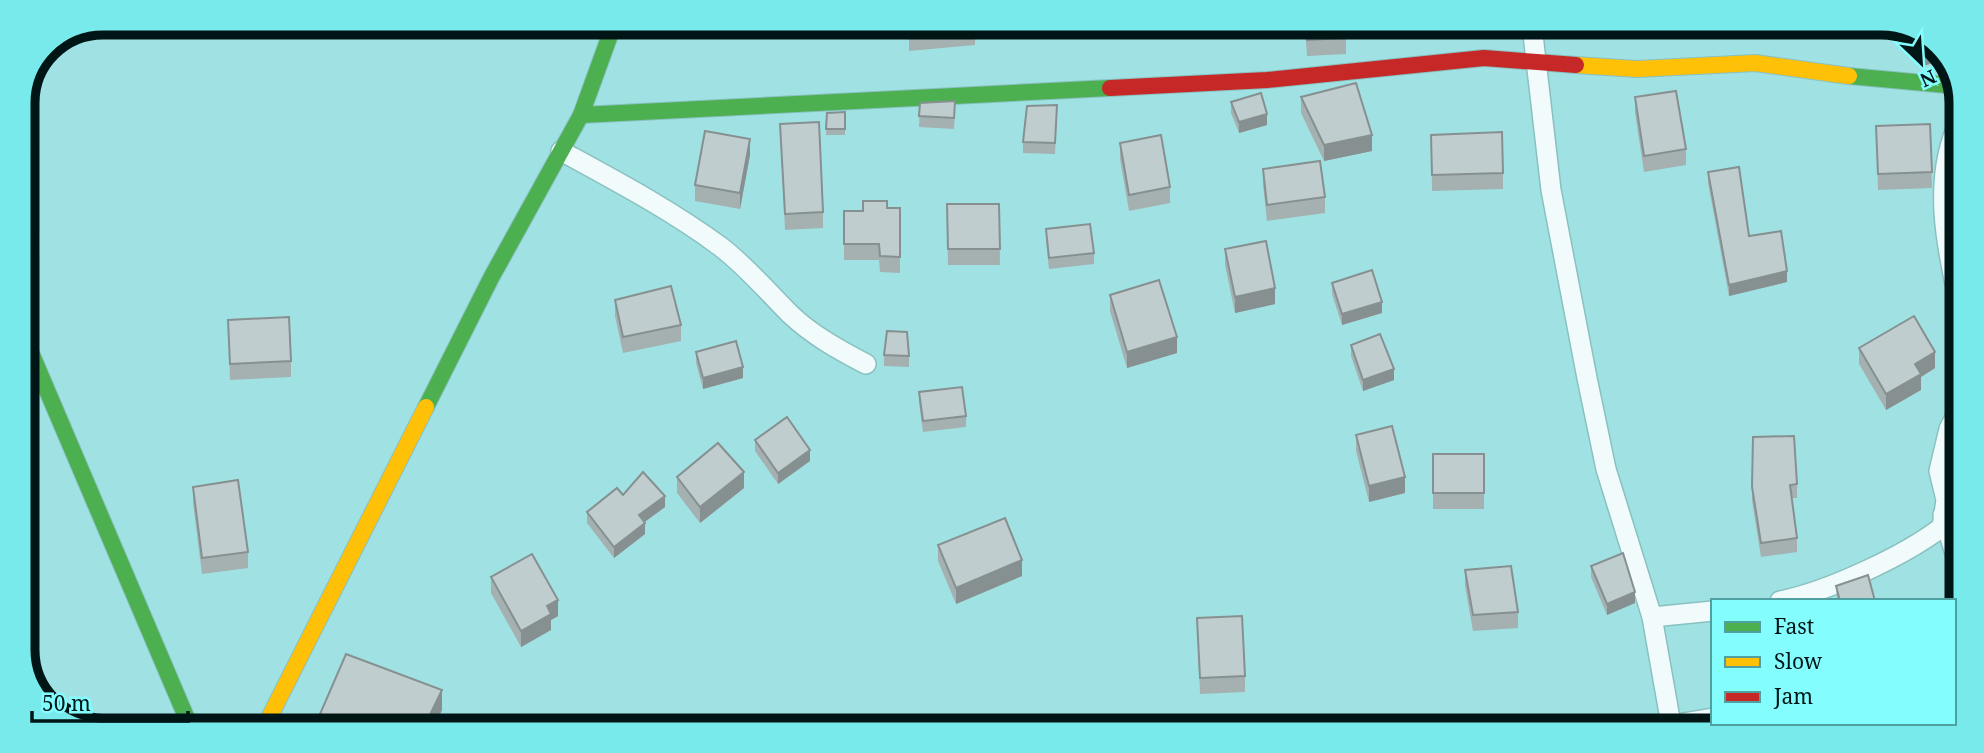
<svg xmlns="http://www.w3.org/2000/svg" width="1984" height="753" font-family="'Noto Serif',serif">
<style>
.lines{fill:none;stroke-linecap:round;stroke-linejoin:round}
.street-casing{stroke:#8ac0c0;stroke-width:22}
.fast-casing{stroke:#8ac0c0;stroke-width:18}
.slow-casing{stroke:#8ac0c0;stroke-width:18}
.jam-casing{stroke:#8ac0c0;stroke-width:18}
.street{stroke:#f1fbfb;stroke-width:19}
.fast{stroke:#4caf50;stroke-width:16}
.slow{stroke:#ffc107;stroke-width:16}
.jam{stroke:#c62828;stroke-width:16}
.wall{fill:#a5b0b1}
.shaded-wall{fill:#869090}
.building{fill:#c0cdce;stroke:#869090;stroke-width:2}
.rim{fill:none;stroke:#001515;stroke-width:9}
</style>
<rect width="100%" height="100%" fill="#a0e2e3"/>
<g class="lines">
<defs>
<g id="street">
<polyline points="1532,26 1551,190 1587,378 1606,469 1652,617 1672,730"/>
<path d="M561,151C616,181 671,210 721,247C747,267 767,291 790,314C812,335 839,350 866,364"/>
<path d="M1960,306C1946,247 1931,175 1961,119"/>
<polyline points="1943,515 1958,563"/>
<path d="M1780,601C1827,592 1904,556 1942,527L1946,500L1939,471L1949,429L1959,410"/>
<polyline points="1652,617 1713,611"/>
<polyline points="1954,635 1957,630"/>
<polyline points="1671,725 1713,718"/>
</g>
<g id="fast">
<polyline points="1849,76 1957,86"/>
<polyline points="581,115 1110,88"/>
<polyline points="23,334 190,726"/>
<polyline points="426,407 491,278 581,115 614,24"/>
</g>
<g id="slow">
<polyline points="1576,65 1637,69 1755,63 1849,76"/>
<polyline points="265,726 426,407"/>
</g>
<polyline id="jam" points="1110,88 1267,80 1484,58 1576,65"/>
</defs>
<!-- street casing -->
<use href="#street" class="street-casing"/>
<!-- fast casing -->
<use href="#fast" class="fast-casing"/>
<!-- slow casing -->
<use href="#slow" class="slow-casing"/>
<!-- jam casing -->
<use href="#jam" class="jam-casing"/>
<!-- street -->
<use href="#street" class="street"/>
<!-- fast -->
<use href="#fast" class="fast"/>
<!-- slow -->
<use href="#slow" class="slow"/>
<!-- jam -->
<use href="#jam" class="jam"/>
</g>
<!-- wall -->
<g class="wall">
<polygon points="909,25 975,29 975,45 909,51"/>
<polygon points="1305,26 1346,26 1346,54 1307,56"/>
<polygon points="1419,26 1476,26 1420,32"/>
<polygon points="1907,27 1945,55 1946,58 1921,67"/>
<polygon points="1301,97 1372,151 1324,161 1301,113"/>
<polygon points="1635,97 1686,149 1686,165 1644,172 1635,113"/>
<polygon points="1231,102 1267,125 1239,133 1231,113"/>
<polygon points="920,103 955,112 954,129 919,127"/>
<polygon points="845,112 845,135 826,135 827,113"/>
<polygon points="1057,116 1055,154 1023,153 1023,142"/>
<polygon points="780,124 823,212 823,228 785,230"/>
<polygon points="1930,124 1932,188 1878,190 1876,126"/>
<polygon points="1431,135 1503,173 1503,189 1432,191"/>
<polygon points="1120,143 1170,187 1170,203 1129,211 1120,159"/>
<polygon points="750,155 740,209 695,201 695,185"/>
<polygon points="1263,169 1325,197 1325,213 1267,221 1263,185"/>
<polygon points="1708,172 1749,236 1787,282 1729,296 1708,183"/>
<polygon points="947,204 999,204 1000,265 948,265"/>
<polygon points="887,208 900,208 900,273 880,272 879,260 844,260 844,211 863,211"/>
<polygon points="1046,229 1094,253 1094,264 1049,269 1046,240"/>
<polygon points="1225,249 1275,304 1235,313 1225,265"/>
<polygon points="1332,283 1382,313 1342,325 1332,294"/>
<polygon points="1110,295 1177,353 1127,368 1110,311"/>
<polygon points="615,300 681,325 681,341 623,353 615,316"/>
<polygon points="228,320 291,361 291,377 230,380"/>
<polygon points="1351,345 1394,380 1363,391 1351,356"/>
<polygon points="1859,348 1935,368 1921,377 1921,390 1886,410 1859,364"/>
<polygon points="696,352 743,378 703,389 696,363"/>
<polygon points="884,355 909,356 909,367 884,366"/>
<polygon points="919,392 966,416 966,427 923,432 919,403"/>
<polygon points="1356,435 1405,493 1369,502 1356,451"/>
<polygon points="1753,437 1797,484 1797,498 1792,498 1797,538 1797,552 1761,557 1752,501"/>
<polygon points="755,440 810,461 778,484 755,451"/>
<rect x="1433" y="454" width="51" height="55"/>
<polygon points="677,477 744,488 700,523 677,493"/>
<polygon points="193,487 248,552 248,568 202,574 193,503"/>
<polygon points="665,507 645,522 645,534 614,558 587,523 587,512"/>
<polygon points="938,545 1022,576 956,604 938,561"/>
<polygon points="1591,566 1635,603 1607,615 1591,577"/>
<polygon points="1465,570 1518,612 1518,628 1473,631 1465,586"/>
<polygon points="491,577 558,616 551,620 551,630 521,647 491,593"/>
<polygon points="1836,586 1875,601 1837,601"/>
<polygon points="1197,618 1245,676 1245,692 1200,694"/>
<polygon points="442,710 434,727 320,726 320,714"/>
</g>
<!-- shaded-wall -->
<g class="shaded-wall">
<polygon points="1934,47 1945,55 1946,58 1921,67 1921,51"/>
<polygon points="1267,114 1267,125 1239,133 1239,122"/>
<polygon points="1372,135 1372,151 1324,161 1324,145"/>
<polygon points="750,139 750,155 740,209 740,193"/>
<polygon points="1787,271 1787,282 1729,296 1729,285"/>
<polygon points="1275,288 1275,304 1235,313 1235,297"/>
<polygon points="1382,302 1382,313 1342,325 1342,314"/>
<polygon points="1177,337 1177,353 1127,368 1127,352"/>
<polygon points="1935,352 1935,368 1921,377 1921,390 1886,410 1886,394 1915,364"/>
<polygon points="743,367 743,378 703,389 703,378"/>
<polygon points="1394,369 1394,380 1363,391 1363,380"/>
<polygon points="810,450 810,461 778,484 778,473"/>
<polygon points="744,472 744,488 700,523 700,507"/>
<polygon points="1405,477 1405,493 1369,502 1369,486"/>
<polygon points="665,496 665,507 639,526 639,515"/>
<polygon points="645,523 645,534 614,558 614,547"/>
<polygon points="1022,560 1022,576 956,604 956,588"/>
<polygon points="1635,592 1635,603 1607,615 1607,604"/>
<polygon points="558,600 558,616 551,620 551,630 521,647 521,631 547,606"/>
<polygon points="442,690 442,710 434,727 424,727"/>
</g>
<!-- building -->
<g class="building">
<polygon points="909,25 975,25 975,29 909,35"/>
<polygon points="1306,26 1346,26 1346,38 1307,40"/>
<polygon points="1914,33 1934,47 1921,51"/>
<polygon points="1356,83 1372,135 1324,145 1301,97"/>
<polygon points="1676,91 1686,149 1644,156 1635,97"/>
<polygon points="1261,93 1267,114 1239,122 1231,102"/>
<polygon points="955,101 954,118 919,116 920,103"/>
<polygon points="1057,105 1055,143 1023,142 1027,106"/>
<polygon points="845,112 845,129 826,129 827,113"/>
<polygon points="819,122 823,212 785,214 780,124"/>
<polygon points="1930,124 1932,172 1878,174 1876,126"/>
<polygon points="705,131 750,139 740,193 695,185"/>
<polygon points="1502,132 1503,173 1432,175 1431,135"/>
<polygon points="1161,135 1170,187 1129,195 1120,143"/>
<polygon points="1320,161 1325,197 1267,205 1263,169"/>
<polygon points="1739,167 1749,236 1781,231 1787,271 1729,285 1708,172"/>
<polygon points="863,201 887,201 887,208 900,208 900,257 880,256 879,244 844,244 844,211 863,211"/>
<polygon points="947,204 999,204 1000,249 948,249"/>
<polygon points="1090,224 1094,253 1049,258 1046,229"/>
<polygon points="1266,241 1275,288 1235,297 1225,249"/>
<polygon points="1372,270 1382,302 1342,314 1332,283"/>
<polygon points="1159,280 1177,337 1127,352 1110,295"/>
<polygon points="671,286 681,325 623,337 615,300"/>
<polygon points="1914,316 1935,352 1915,364 1921,374 1886,394 1859,348"/>
<polygon points="289,317 291,361 230,364 228,320"/>
<polygon points="887,331 907,332 909,356 884,355"/>
<polygon points="1380,334 1394,369 1363,380 1351,345"/>
<polygon points="736,341 743,367 703,378 696,352"/>
<polygon points="962,387 966,416 923,421 919,392"/>
<polygon points="787,417 810,450 778,473 755,440"/>
<polygon points="1392,426 1405,477 1369,486 1356,435"/>
<polygon points="1794,436 1797,484 1790,485 1797,538 1761,543 1752,487 1753,437"/>
<polygon points="718,443 744,472 700,507 677,477"/>
<rect x="1433" y="454" width="51" height="39"/>
<polygon points="643,472 665,496 639,515 645,523 614,547 587,512 617,488 623,495"/>
<polygon points="238,480 248,552 202,558 193,487"/>
<polygon points="1005,518 1022,560 956,588 938,545"/>
<polygon points="1623,553 1635,592 1607,604 1591,566"/>
<polygon points="532,554 558,600 547,606 551,614 521,631 491,577"/>
<polygon points="1511,566 1518,612 1473,615 1465,570"/>
<polygon points="1868,575 1875,601 1840,601 1836,586"/>
<polygon points="1242,616 1245,676 1200,678 1197,618"/>
<polygon points="346,654 442,690 424,727 363,727 320,714"/>
</g>
<!-- crop -->
<path d="M0 0H1984V753H0ZM103 35H1881A68 68 0 0 1 1949 103V650A68 68 0 0 1 1881 718H103A68 68 0 0 1 35 650V103A68 68 0 0 1 103 35Z" fill="#79eaec" fill-rule="evenodd"/>
<path class="rim" d="M103 35H1881A68 68 0 0 1 1949 103V650A68 68 0 0 1 1881 718H103A68 68 0 0 1 35 650V103A68 68 0 0 1 103 35Z"/>
<!-- legend -->
<rect x="1711" y="599" width="245" height="126" fill="#84fdff" stroke="#4fa0a1" stroke-width="2"/>
<rect x="1725" y="622" width="35" height="10" fill="#4caf50" stroke="#4fa0a1" stroke-width="2"/>
<text x="1774" y="634" font-size="21" fill="#001515">Fast</text>
<rect x="1725" y="657" width="35" height="10" fill="#ffc107" stroke="#4fa0a1" stroke-width="2"/>
<text x="1774" y="669" font-size="21" fill="#001515">Slow</text>
<rect x="1725" y="692" width="35" height="10" fill="#c62828" stroke="#4fa0a1" stroke-width="2"/>
<text x="1774" y="704" font-size="21" fill="#001515">Jam</text>
<!-- north arrow -->
<g transform="translate(1921 63) rotate(155)" stroke="#84fdff" stroke-width="5" paint-order="stroke">
<path d="M0-5L12 26L0 18L-12 26Z" fill="#001515"/>
<text y="-10" font-size="19" font-weight="bold" text-anchor="middle" fill="#001515">N</text>
</g>
<!-- scale -->
<path d="M32 711v10h156v-10" fill="none" stroke="#001515" stroke-width="3.5"/>
<text x="42" y="711" font-size="21" fill="#001515" stroke="#84fdff" stroke-width="5" paint-order="stroke">50 m</text>
</svg>
